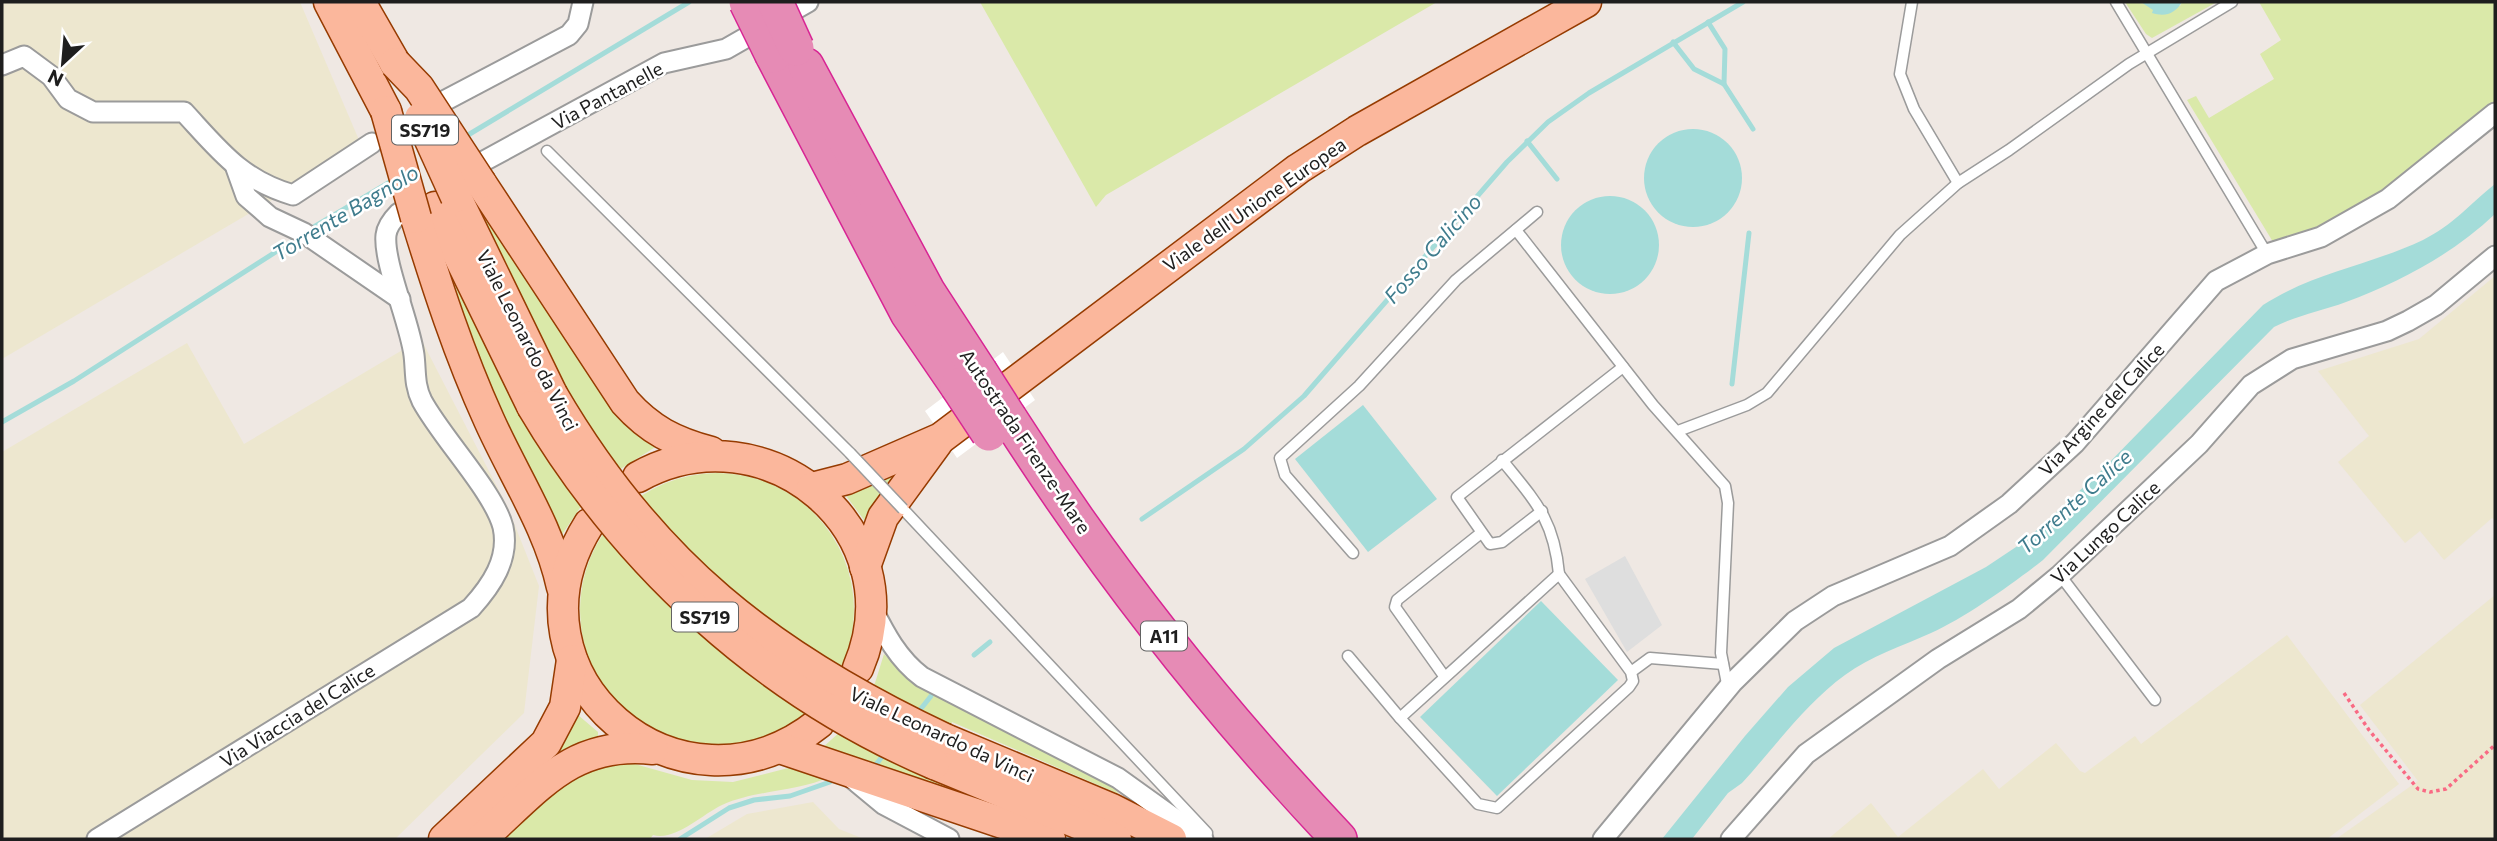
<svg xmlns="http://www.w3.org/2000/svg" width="2497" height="841" font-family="Commissioner,sans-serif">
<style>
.farmland{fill:#ede7cf}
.grass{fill:#dae9a9}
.parking{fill:#dedede}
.water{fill:#a4dcd9}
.pier{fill:#fff}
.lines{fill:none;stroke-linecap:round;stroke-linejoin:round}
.stream{stroke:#a4dcd9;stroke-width:5}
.service-casing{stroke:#9b9b9b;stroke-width:13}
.minor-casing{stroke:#9b9b9b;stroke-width:23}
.primary-casing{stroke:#963b01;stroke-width:33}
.motorway-casing{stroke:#d82594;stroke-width:38}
.path{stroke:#f96a84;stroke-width:3.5;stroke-dasharray:3.5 3.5;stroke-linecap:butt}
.service{stroke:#fff;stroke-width:10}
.minor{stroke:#fff;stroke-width:19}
.primary{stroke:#fbb79c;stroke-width:30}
.motorway{stroke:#e68bb5;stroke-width:35}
.service-bridge-casing{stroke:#9b9b9b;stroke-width:13;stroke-linecap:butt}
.primary-bridge-casing{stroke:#963b01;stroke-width:33;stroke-linecap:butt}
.motorway-bridge-casing{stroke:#d82594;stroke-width:38;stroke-linecap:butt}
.service-bridge{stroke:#fff;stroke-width:10}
.primary-bridge{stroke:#fbb79c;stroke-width:30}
.motorway-bridge{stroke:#e68bb5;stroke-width:35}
.labels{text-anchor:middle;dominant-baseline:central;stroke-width:5;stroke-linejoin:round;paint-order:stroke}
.shield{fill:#fff;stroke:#626262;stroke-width:2}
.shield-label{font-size:18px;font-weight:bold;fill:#1e1e1e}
.street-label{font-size:19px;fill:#1e1e1e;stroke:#fff}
.water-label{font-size:21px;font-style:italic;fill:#3f7c8d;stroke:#fff}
</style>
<rect width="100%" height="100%" fill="#efe8e3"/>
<!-- farmland -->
<g class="farmland">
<polygon points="2,2 300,2 362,147 2,359"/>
<polygon points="2495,276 2495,520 2492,518 2444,560 2420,531 2405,543 2338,462 2369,436 2318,371 2419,339"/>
<polygon points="421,339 508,508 539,586 524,713 395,839 2,839 2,452 187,343 244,444"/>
<polygon points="2495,595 2495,839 2336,839 2418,781 2360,705"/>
<polygon points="2287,635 2399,784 2327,839 1828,839 1871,803 1898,837 1983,769 1999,789 2056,743 2080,771 2085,773 2135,736 2141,744"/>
<polygon points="813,802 839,829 864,839 705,839 747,814"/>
</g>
<!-- grass -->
<g class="grass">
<polygon points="980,2 1437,2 1106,195 1096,207"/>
<polygon points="2125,2 2180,6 2182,2 2217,2 2152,38 2146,34"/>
<polygon points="2259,2 2495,2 2495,109 2437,155 2330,226 2273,242 2187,100 2196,96 2209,118 2274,79 2260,54 2281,40"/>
<polygon points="482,208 657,446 611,475 586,499 561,536 503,427 433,237 522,413 565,385 481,214 479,209"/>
<circle cx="717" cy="610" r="137"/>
<polygon points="895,474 866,520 864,520 844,493"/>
<polygon points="884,654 906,677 924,688 1109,783 1119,794 952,722 930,773 1078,839 821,749 852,721 875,683"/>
<polygon points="578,715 598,732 598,737 557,754"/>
<path d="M631,763L692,780L733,782L796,766L831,776C796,793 757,789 722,805C701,815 676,841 653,835L650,839H500L554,791L597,765Z"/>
</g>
<!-- parking -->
<polygon class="parking" points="1625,556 1662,625 1627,652 1585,579"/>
<!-- water -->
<g class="water">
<path d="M2141,2H2182C2175,14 2165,17 2152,13L2153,10Z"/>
<circle cx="1693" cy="178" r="49"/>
<path d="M2495,184V214C2453,254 2400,282 2346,302C2322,311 2298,315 2274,327L2043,560C2012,584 1966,617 1931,633C1902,646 1871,656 1845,675C1805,704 1775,747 1742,783L1728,793L1692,839H1662L1745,736L1788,687L1834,648L1986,567L2025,541L2101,471L2263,305C2312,273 2370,265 2423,240C2453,225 2470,204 2495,184Z"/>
<circle cx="1610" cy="245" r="49"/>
<polygon points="1363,405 1437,499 1368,552 1295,459"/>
<polygon points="1541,601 1618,680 1497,796 1420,717"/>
</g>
<!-- pier -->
<polygon class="pier" points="1003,352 1035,400 957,458 925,411"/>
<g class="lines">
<!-- stream -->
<g class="stream">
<polyline points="1708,22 1725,49 1724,84"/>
<polyline points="1673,42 1694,69 1724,84 1753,129"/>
<polyline points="463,138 689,2"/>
<polyline points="1527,141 1557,179"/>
<polyline points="307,231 395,179"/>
<polyline points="1732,384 1749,233"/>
<polyline points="2,422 74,381 299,237"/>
<polyline points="1142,519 1244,449 1304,396 1507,162 1548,122 1589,93 1743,2"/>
<polyline points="974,655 990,642"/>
<polyline points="916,715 931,696"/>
<polyline points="874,767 885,753"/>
<polyline points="680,839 729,808 754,800 790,796 830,782"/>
</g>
<defs>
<g id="service">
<polyline points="1912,2 1900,74 1914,109 1958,183"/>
<polyline points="2116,2 2267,254"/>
<polyline points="547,151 850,453"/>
<polyline points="1516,230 1653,405 1725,486 1728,503 1721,653 1728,689"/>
<polyline points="1678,431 1747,405 1767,393 1900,235 1958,183 2009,150 2129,64 2232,2"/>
<path d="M1502,460C1535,501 1554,519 1559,574"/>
<polyline points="903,509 1207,833"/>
<polyline points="1542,511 1502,542 1490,544 1457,497 1623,367"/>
<polyline points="1353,553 1285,475 1280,458 1359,386 1456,280 1537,212"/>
<polyline points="2060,575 2155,700"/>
<polyline points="1348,656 1400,718"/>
<polyline points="1631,672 1559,574 1400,718 1478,804 1497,808 1629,687 1633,681 1631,672 1650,658 1723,664"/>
<polyline points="1444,676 1395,607 1397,600 1481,533"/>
</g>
<g id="minor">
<path d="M2,65L24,56L51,76L68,99L93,112H184C219,150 241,180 293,195L372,143"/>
<polyline points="446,100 569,35 578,24 583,2"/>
<polyline points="484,161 664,63 726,49 808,2"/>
<polyline points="236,168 246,196 270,217 304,233 400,299"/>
<path d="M872,608C885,634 898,659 922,677L1118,778L1203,839"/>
<polyline points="848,775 883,804 949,839"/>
<path d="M97,839L471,608C491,586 510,559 503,527C494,492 442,438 422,401C414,385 416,371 414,355C410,323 383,262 386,235C387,226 393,219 399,213"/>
<polyline points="1603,839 1733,682 1795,621 1833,596 1950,546 2009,504 2075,443 2216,281 2267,254 2321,237 2388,199 2495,113"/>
<polyline points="1731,839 1806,754 1938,659 2019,609 2060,575 2199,444 2251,385 2292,359 2387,331 2408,321 2436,305 2495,256"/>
</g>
<g id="primary">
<polyline points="329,2 386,111"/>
<polyline points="360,2 395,63"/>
<path d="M481,183L625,402C650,430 674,442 711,452"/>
<polyline points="456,197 552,394"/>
<polyline points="435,207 532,406"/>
<path d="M416,218C437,286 459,354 489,420C514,476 549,527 562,587"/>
<path d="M638,477C765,406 917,530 858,668"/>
<polyline points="812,488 847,479 941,438 1298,169 1357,131 1586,2"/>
<path d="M589,524C494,675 680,834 819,723"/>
<polyline points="865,567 883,517 937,443"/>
<polyline points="945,739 1112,809 1171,839"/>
<polyline points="780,748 1050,839"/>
<polyline points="934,764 1116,839"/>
<polyline points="444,839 546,743 565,707 572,660"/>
<path d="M481,839C537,790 571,740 653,749"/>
</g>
<g id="motorway">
<polyline points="773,55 908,313 958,386"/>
<polyline points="806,66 927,291 979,371"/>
<path d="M1009,418C1105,569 1217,710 1339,839"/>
</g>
</defs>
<!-- service casing -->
<use href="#service" class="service-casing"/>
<!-- minor casing -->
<use href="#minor" class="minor-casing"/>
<!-- primary casing -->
<use href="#primary" class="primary-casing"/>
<!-- motorway casing -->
<use href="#motorway" class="motorway-casing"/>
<!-- path -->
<polyline class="path" points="2344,693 2369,730 2418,789 2430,792 2446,789 2495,745"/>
<!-- service -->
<use href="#service" class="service"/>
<!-- minor -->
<use href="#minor" class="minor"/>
<!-- primary -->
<use href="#primary" class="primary"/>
<!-- motorway -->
<use href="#motorway" class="motorway"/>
<defs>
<polyline id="service-bridge" points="850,453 903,509"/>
<g id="primary-bridge">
<polyline points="395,63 419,88 481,183"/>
<polyline points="386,111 416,218"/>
<polyline points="420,118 456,197"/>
<path d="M552,394C651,564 769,656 945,739"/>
<path d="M532,406C626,565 765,692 934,764"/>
</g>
<g id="motorway-bridge">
<polyline points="747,2 773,55"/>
<polyline points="775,2 796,48"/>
<polyline points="979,371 1009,418"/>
<polyline points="958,386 989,433"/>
</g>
</defs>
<!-- service-bridge casing -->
<use href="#service-bridge" class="service-bridge-casing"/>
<!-- primary-bridge casing -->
<use href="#primary-bridge" class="primary-bridge-casing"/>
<!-- motorway-bridge casing -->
<use href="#motorway-bridge" class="motorway-bridge-casing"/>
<!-- service-bridge -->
<use href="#service-bridge" class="service-bridge"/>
<!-- primary-bridge -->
<use href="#primary-bridge" class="primary-bridge"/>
<!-- motorway-bridge -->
<use href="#motorway-bridge" class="motorway-bridge"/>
</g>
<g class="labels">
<!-- shield labels -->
<g class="shield">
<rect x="392" y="115.5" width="66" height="29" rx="5"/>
<rect x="672" y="602.5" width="66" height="29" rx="5"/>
<rect x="1141" y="621.5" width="46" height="29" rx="5"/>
</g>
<g class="shield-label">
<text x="425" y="130">SS719</text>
<text x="705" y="617">SS719</text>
<text x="1164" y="636">A11</text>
</g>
<!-- street labels -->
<g class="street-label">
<text transform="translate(607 95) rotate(-28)">Via Pantanelle</text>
<text transform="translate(1254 204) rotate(-35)">Viale dell'Unione Europea</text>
<text transform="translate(528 340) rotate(63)">Viale Leonardo da Vinci</text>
<text transform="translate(2101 409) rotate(-47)">Via Argine del Calice</text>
<text transform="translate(1026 441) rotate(56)">Autostrada Firenze-Mare</text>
<text transform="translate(2105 532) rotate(-43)">Via Lungo Calice</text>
<text transform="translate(297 715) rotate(-32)">Via Viaccia del Calice</text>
<text transform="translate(942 734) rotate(25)">Viale Leonardo da Vinci</text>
</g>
<!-- water labels -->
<g class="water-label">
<text transform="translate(345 212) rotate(-31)">Torrente Bagnolo</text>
<text transform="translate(1432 248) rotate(-49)">Fosso Calicino</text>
<text transform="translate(2074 501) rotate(-42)">Torrente Calice</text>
</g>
</g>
<!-- border -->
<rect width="2497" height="841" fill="none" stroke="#1e1e1e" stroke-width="7"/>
<!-- north arrow -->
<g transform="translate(63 63) rotate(206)" stroke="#ffffff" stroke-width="5" paint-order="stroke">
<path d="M0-5L12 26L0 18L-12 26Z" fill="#1e1e1e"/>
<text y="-10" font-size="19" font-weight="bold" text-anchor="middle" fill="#1e1e1e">N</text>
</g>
</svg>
